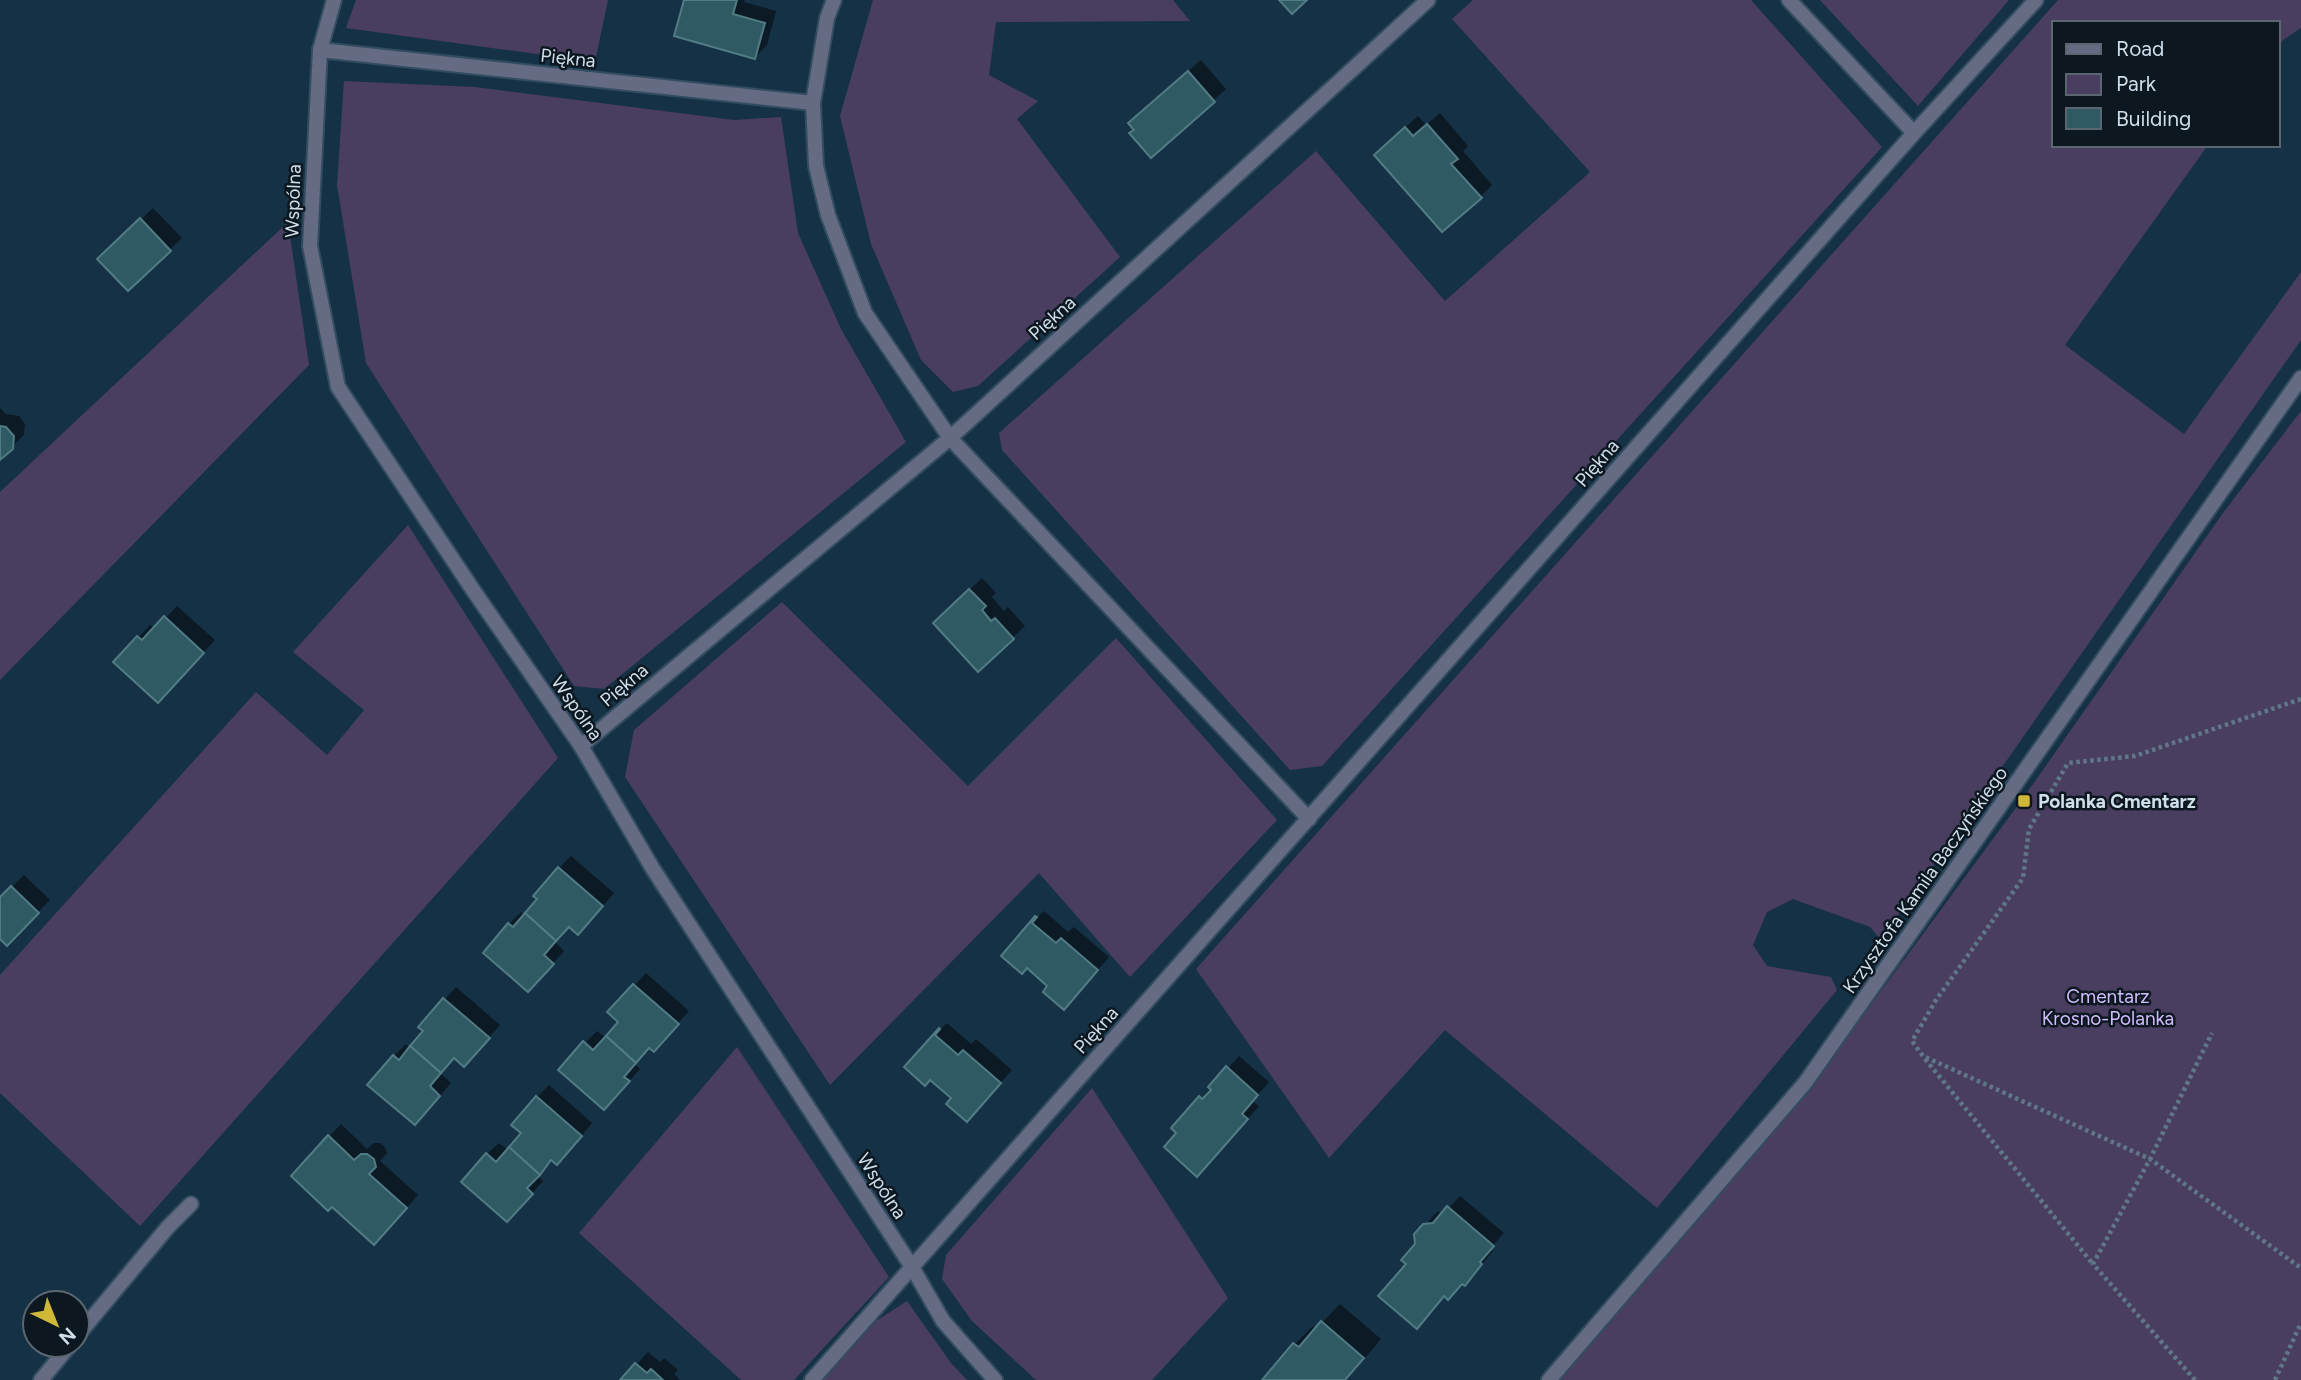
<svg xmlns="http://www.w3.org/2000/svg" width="2301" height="1380" font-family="Figtree,sans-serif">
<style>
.green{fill:#4a3e60}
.shadow{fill:#0007}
.building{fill:#2f5963;stroke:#517b85;stroke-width:2}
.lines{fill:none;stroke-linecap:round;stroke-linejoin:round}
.service-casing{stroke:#334d60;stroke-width:18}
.minor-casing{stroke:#334d60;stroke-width:18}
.path{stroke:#5f7788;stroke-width:4.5;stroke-dasharray:3.5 3.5;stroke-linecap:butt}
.service{stroke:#646b83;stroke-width:14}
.minor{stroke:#646b83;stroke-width:14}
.poi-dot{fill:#cfb837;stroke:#0c1720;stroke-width:2.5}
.labels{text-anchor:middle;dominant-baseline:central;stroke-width:5;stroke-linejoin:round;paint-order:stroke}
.street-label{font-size:19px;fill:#cedeeb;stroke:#0c1720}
.poi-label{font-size:19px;font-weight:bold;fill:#cedeeb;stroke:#0c1720;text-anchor:start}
.park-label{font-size:19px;fill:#d3bcfe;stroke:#0c1720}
</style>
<rect width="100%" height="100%" fill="#153145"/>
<!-- green -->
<g class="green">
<polygon points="356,0 608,0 595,62 346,28"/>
<polygon points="873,0 1173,0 1190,21 996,22 989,75 1038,101 1017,119 1120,257 978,386 953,392 921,360 871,244 840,116"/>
<polygon points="1473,0 1751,0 1882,147 1322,766 1290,770 1002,450 999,433 1316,151 1445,301 1590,172 1452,19"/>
<polygon points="1820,0 2009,0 1918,106"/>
<polygon points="2058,0 2301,0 2301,28 2283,40 2278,47 2278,23 2054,23 2054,145 2208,145 2065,345 2184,434 2301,272 2301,340 1881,940 1870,927 1793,899 1767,912 1753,945 1767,966 1831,977 1837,990 1657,1208 1445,1030 1329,1158 1196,969"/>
<polygon points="344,81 475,87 734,120 781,117 798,233 841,329 906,442 604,689 574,686 366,363 337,185"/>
<polygon points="288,222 309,365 0,680 0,492"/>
<polygon points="2301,411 2301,1380 1549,1380 1805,1083 1861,1005 1867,1010 2026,794 2223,513"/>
<polygon points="408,525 558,758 140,1226 0,1093 0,975 256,692 327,755 364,710 293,652"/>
<polygon points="782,602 968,786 1116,638 1277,820 1130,977 1039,873 830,1085 625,777 634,730"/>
<polygon points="737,1047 889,1277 794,1380 741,1380 579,1233"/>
<polygon points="1092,1088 1228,1298 1152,1380 1036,1380 972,1321 942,1279 946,1255"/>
<polygon points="907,1301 951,1363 967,1380 822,1380 876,1321"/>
</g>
<!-- shadow -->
<g class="shadow">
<polygon points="686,0 745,0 744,2 776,11 767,45 755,57"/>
<polygon points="1201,60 1226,89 1151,156 1136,130 1142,111"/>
<polygon points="1440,113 1468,146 1463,151 1492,185 1480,197 1388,143 1418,116 1426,125"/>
<polygon points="153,208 182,238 129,289 100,259"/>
<polygon points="0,408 6,414 19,416 25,424 24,435 0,458"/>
<polygon points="982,578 996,593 992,597 1004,611 1008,607 1025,626 978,670 947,611"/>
<polygon points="177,606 215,640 169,689 116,662 150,625 155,629"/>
<polygon points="571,856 614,893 590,921 570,925 555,942 564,951 540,978 509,924 521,912 525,916 559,868"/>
<polygon points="24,875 50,900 7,943 0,936 0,899"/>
<polygon points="1044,911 1068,932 1074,927 1109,957 1075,996 1050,986 1032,923"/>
<polygon points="646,973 689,1011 665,1038 650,1046 635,1064 640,1069 616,1096 585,1043 597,1031 606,1038 620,1022 610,1012"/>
<polygon points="456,987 500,1025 476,1052 455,1057 440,1073 451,1083 427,1111 394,1056 406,1044 411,1049 425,1031 420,1027"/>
<polygon points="947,1023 971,1044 976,1039 1012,1070 978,1108 953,1098 930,1078 935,1035"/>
<polygon points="1239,1056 1269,1082 1252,1101 1259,1106 1209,1163 1174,1128"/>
<polygon points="549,1085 592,1123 569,1151 552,1159 537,1175 543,1181 519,1208 487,1154 499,1143 508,1150 524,1133 537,1097"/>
<polygon points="341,1124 367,1149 374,1143 380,1143 385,1147 387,1153 380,1161 418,1195 386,1231 332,1204 293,1175"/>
<polygon points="1460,1196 1504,1233 1490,1249 1493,1251 1476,1272 1464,1284 1462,1283 1445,1295 1429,1315 1408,1263 1425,1225 1437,1212 1445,1212"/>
<polygon points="1340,1304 1381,1339 1355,1370 1344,1380 1264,1380 1295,1344 1313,1326 1316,1329"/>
<polygon points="648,1352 660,1362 664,1358 678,1370 674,1374 680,1380 622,1380"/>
</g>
<!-- building -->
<g class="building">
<polygon points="684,0 737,0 733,14 765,23 755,59 674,36"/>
<polygon points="1279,0 1307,0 1292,14"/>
<polygon points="1188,71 1215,102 1151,158 1129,133 1134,130 1128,123"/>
<polygon points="1427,124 1458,159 1451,164 1482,198 1442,232 1374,155 1405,127 1413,136"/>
<polygon points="140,218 171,251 128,291 97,259"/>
<polygon points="0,426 6,427 14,436 13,449 0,460"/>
<polygon points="969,589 986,606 982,610 991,621 995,618 1014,639 978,672 933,623"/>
<polygon points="164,616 204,653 158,703 113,662 137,636 142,640"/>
<polygon points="558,867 603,906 578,935 569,927 556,941 525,913 537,899 533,896"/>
<polygon points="11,886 39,913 7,946 0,939 0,897"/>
<polygon points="525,913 556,941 544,955 554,964 528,992 483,953 508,923 513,927"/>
<polygon points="1035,916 1037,917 1032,923 1056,943 1061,938 1098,970 1064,1010 1043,992 1047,986 1027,968 1022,974 1001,956"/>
<polygon points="633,984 679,1024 654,1052 649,1048 636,1063 606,1036 618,1022 607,1012"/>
<polygon points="443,998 490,1038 464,1067 454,1058 441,1073 410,1046 423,1031 418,1027"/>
<polygon points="939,1028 940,1029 935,1035 958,1055 963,1050 1001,1083 967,1122 946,1104 951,1098 930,1080 925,1086 904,1067"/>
<polygon points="606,1036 636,1063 624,1077 630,1081 604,1110 558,1070 583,1041 593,1050"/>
<polygon points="410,1046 441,1073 430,1086 440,1096 415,1125 367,1085 393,1055 399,1060"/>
<polygon points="1226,1066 1258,1095 1242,1114 1248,1119 1197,1177 1164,1147 1176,1133 1171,1128 1199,1096 1202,1099 1211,1090 1208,1087"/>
<polygon points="536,1096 582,1136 557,1165 551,1160 540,1175 509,1147 521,1133 511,1125"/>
<polygon points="328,1135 354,1160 361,1154 367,1154 374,1159 376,1167 369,1174 407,1208 374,1245 332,1207 328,1211 291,1176"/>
<polygon points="509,1147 540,1175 527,1188 533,1194 507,1222 461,1182 486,1153 496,1162"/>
<polygon points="1447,1206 1494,1246 1480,1262 1482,1264 1465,1286 1462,1284 1448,1300 1444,1296 1417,1329 1378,1296 1406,1264 1401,1260 1415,1244 1414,1234 1423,1224 1433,1223"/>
<polygon points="1321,1321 1364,1358 1345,1380 1262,1380 1293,1343 1299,1347"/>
<polygon points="635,1363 647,1373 651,1369 663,1380 620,1380"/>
</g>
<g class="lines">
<defs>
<g id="service">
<polyline points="77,1336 168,1227 191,1204"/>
<polyline points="41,1380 70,1345"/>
<polyline points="812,1380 912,1267"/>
</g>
<g id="minor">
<polyline points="334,0 320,50 310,246 338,387 473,590 581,746 653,869 912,1267 943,1321 995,1380"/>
<polyline points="834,0 827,18 813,103 816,166 828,215 865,313 950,438 1309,819"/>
<polyline points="1789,0 1914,133"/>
<polyline points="320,50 813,103"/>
<polyline points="581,746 950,438 1428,0"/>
<polyline points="912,1267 1914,133 2036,0"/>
<polyline points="1549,1380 1805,1083 2301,378"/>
</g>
</defs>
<!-- service casing -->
<use href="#service" class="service-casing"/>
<!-- minor casing -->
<use href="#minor" class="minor-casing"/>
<!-- path -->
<g class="path">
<polyline points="2301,699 2135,756 2068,763 2029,829 2023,878 1936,1000 1912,1041 1923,1056 2150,1159 2301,1268"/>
<polyline points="1925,1059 2093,1264"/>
<polyline points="2195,1380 2093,1264 2150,1159 2212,1033"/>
<polyline points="2275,1380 2301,1323"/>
</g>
<!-- service -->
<use href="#service" class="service"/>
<!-- minor -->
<use href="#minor" class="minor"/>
</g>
<!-- markers -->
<rect class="poi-dot" x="2017" y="794" width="14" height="14" rx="3.5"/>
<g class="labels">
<!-- street labels -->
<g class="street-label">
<text transform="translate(568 58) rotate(6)">Piękna</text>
<text transform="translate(293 201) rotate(-88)">Wspólna</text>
<text transform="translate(1052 318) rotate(-42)">Piękna</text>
<text transform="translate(1597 463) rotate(-49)">Piękna</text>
<text transform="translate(624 685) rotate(-40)">Piękna</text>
<text transform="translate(577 708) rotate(55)">Wspólna</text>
<text transform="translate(1925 880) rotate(-55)">Krzysztofa Kamila Baczyńskiego</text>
<text transform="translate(1096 1030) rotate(-48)">Piękna</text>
<text transform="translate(882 1186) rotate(57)">Wspólna</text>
</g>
<!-- poi labels -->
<g class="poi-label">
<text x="2038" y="801">Polanka Cmentarz</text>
</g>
<!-- park labels -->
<g class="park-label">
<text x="2108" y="996">Cmentarz<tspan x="2108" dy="22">Krosno-Polanka</tspan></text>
</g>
</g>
<!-- legend -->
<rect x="2052" y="21" width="228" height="126" fill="#0c1720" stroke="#5a6771" stroke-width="2"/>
<rect x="2066" y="44" width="35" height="10" fill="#646b83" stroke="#5a6771" stroke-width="2"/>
<text x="2116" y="56" font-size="21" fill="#cedeeb">Road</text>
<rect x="2066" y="74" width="35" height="21" fill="#4a3e60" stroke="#5a6771" stroke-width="2"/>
<text x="2116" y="91" font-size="21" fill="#cedeeb">Park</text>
<rect x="2066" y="108" width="35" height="21" fill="#2f5963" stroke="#5a6771" stroke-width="2"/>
<text x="2116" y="126" font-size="21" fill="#cedeeb">Building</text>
<!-- north arrow -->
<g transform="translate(56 1324) rotate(137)"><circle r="33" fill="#0c1720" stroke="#5a6771" stroke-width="2"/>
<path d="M0-5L12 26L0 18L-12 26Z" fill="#cfb837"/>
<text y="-10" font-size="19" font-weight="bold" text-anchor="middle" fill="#cedeeb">N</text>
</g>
</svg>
